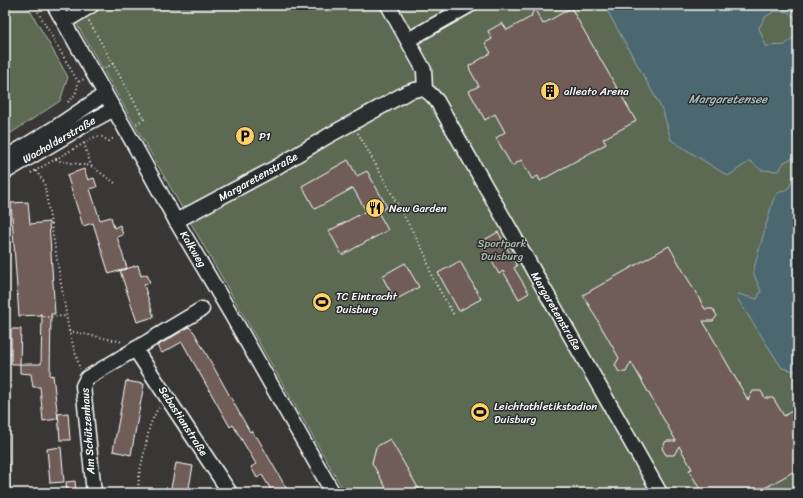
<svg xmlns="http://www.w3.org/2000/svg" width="803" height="498" font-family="Sriracha,sans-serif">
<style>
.green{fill:#5b6a52;stroke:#adb4a8}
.water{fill:#4b6770;stroke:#93a4a9;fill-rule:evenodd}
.building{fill:#6f5d58;stroke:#fff}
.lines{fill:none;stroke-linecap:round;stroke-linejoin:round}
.minor-casing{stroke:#fff;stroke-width:17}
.path{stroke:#fff;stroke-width:2;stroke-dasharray:1 3;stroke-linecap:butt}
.minor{stroke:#2a2d2e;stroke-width:14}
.labels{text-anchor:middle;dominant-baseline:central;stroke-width:3;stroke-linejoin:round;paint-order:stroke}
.poi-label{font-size:11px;fill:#fff;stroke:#2a2d2e;text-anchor:start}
.street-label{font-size:11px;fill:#fff;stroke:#2a2d2e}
.park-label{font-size:11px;fill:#adb4a8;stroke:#2a2d2e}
.water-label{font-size:12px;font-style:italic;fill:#aebbbf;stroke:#2a2d2e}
</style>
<rect width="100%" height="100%" fill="#383736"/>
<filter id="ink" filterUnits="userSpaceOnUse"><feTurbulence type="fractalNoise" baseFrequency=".025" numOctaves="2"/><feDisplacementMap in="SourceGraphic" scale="8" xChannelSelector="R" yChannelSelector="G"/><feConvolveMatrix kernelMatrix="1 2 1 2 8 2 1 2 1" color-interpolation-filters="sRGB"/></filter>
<g filter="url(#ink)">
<!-- green -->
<g class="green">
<polygon points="5,5 27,5 68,77 60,101 5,137"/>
<polygon points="66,5 798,5 798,493 345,493"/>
<polygon points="5,314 10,493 5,493"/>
</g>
<!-- water -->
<g class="water">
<path d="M604,5H798V156L784,162L779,171L761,170L750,161L728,176L671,140L663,111ZM775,11L789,12L798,22V33L785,45L766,46L759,28L765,17Z"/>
<path d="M798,173V371H795L782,368L737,298L738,294L757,299L761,291L753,272L773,200C775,198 775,196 777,194C780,191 786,191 789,187C793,181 790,179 798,173Z"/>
</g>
<!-- building -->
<g class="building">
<polygon points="534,8 543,24 571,8 636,121 603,139 606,144 540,181 538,176 532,179 521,160 512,166 496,138 505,132 495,114 485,120 469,91 479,86 470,70 469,66 491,53 485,43 492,39 488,31 502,23 507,30 531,17"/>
<polygon points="348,160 357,176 367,171 387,207 378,212 388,230 342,255 329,231 366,211 353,188 315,209 302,186"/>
<polygon points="84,169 88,180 94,178 97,187 90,189 100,220 111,217 114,228 120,225 123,235 117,237 127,268 109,274 93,223 83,226 67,175"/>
<polygon points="28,202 30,224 49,222 55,314 51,314 50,376 53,375 58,419 43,421 40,387 33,387 31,374 20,373 20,364 41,364 42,315 19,316 11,203"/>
<polygon points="498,232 517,266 514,268 529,293 519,299 503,271 499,274 481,242"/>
<polygon points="669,246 705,309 713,309 717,316 713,321 703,321 748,400 753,391 761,391 765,398 773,398 784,416 798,407 798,469 756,493 702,493 689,470 692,469 679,446 674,455 666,455 662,448 666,441 676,441 631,362 626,372 619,372 615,365 619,358 583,295"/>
<polygon points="460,261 481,299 459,311 438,273"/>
<polygon points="405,263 419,287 395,300 382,276"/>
<polygon points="138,265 141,276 147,274 150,283 144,285 154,317 137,322 120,271"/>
<polygon points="189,327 194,332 250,432 252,431 255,437 257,437 289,493 273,493 262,475 257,478 251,467 256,464 233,425 230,427 182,342 162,353 157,346"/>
<polygon points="11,329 21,329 20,364 11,364"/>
<polygon points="126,381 144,384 131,455 113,451"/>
<polygon points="68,413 70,440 60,440 58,414"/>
<polygon points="390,439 421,493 389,493 372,463 376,447"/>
<polygon points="61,447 64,482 50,483 47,449"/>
<polygon points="176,463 193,466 188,493 170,493"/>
<polygon points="75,481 76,493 67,493 66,482"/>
</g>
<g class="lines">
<defs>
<g id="minor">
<polyline points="54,5 131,139 176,221 231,314 333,493"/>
<polyline points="388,5 424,70 425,90"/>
<polyline points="64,22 92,5"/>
<polyline points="408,40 470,5"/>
<polyline points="5,158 56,127 105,94"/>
<polyline points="5,172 88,123 114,109"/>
<path d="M176,221L275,168L328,136L406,93C423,86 426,88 437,101L660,493"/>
<polyline points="135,349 230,493"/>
<polyline points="94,493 83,386 87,378 202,309"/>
</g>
</defs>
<!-- minor casing -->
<use href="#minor" class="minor-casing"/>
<!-- path -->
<g class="path">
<polyline points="34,5 78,82"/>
<polyline points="89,21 113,64"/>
<polyline points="105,68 113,64 144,119 136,124"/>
<path d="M68,102C75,96 77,92 78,82L84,79"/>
<polyline points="358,133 425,254 432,277 454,315"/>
<polyline points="84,143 91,166"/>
<polyline points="56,159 60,161 91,166 115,183"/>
<polyline points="36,171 44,182 69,331 80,369"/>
<polyline points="31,173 95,137 102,137 109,141 115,137"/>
<polyline points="5,187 10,185"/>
<polyline points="40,314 46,317 67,316"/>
<polyline points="69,331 123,342"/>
<polyline points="138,493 139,476 150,425 157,410 159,408"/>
</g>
<!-- minor -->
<use href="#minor" class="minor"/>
</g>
</g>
<!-- icons -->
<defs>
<symbol id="building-disc" viewBox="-11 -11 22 22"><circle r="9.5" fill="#ffd166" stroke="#2a2d2e"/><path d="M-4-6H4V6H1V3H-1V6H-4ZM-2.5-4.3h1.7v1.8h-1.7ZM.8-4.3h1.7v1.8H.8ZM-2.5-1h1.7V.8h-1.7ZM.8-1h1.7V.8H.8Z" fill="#111"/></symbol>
<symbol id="parking-disc" viewBox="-11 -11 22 22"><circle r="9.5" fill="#ffd166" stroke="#2a2d2e"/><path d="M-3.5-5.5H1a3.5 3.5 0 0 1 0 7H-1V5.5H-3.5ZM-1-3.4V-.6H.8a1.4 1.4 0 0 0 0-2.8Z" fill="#111"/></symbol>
<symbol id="restaurant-disc" viewBox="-11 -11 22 22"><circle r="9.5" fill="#ffd166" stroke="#2a2d2e"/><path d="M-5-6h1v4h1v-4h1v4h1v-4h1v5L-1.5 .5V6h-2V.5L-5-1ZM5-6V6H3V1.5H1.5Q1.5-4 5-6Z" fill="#111"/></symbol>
<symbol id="stadium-disc" viewBox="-11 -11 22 22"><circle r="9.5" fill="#ffd166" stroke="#2a2d2e"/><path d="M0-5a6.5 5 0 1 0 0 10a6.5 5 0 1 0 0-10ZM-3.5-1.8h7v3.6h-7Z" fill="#111"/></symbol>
</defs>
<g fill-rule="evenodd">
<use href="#building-disc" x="539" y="80" width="22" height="22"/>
<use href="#parking-disc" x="234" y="125" width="22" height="22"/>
<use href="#restaurant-disc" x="364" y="197" width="22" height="22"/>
<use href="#stadium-disc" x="311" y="291" width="22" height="22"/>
<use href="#stadium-disc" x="469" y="401" width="22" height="22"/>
</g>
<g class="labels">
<!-- poi labels -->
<g class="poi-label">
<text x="564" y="91">alleato Arena</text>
<text x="259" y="136">P1</text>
<text x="389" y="208">New Garden</text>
<text x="336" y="296">TC Eintracht<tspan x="336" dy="13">Duisburg</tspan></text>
<text x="494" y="406">Leichtathletikstadion<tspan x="494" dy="13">Duisburg</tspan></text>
</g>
<!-- street labels -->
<g class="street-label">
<text transform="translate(59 140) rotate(-30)">Wacholderstraße</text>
<text transform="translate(258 177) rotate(-29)">Margaretenstraße</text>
<text transform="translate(193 249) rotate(59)">Kalkweg</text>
<text transform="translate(556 311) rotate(60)">Margaretenstraße</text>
<text transform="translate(183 421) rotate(57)">Sebastianstraße</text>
<text transform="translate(88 431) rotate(-94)">Am Schützenhaus</text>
</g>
<!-- park labels -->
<g class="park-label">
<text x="502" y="243">Sportpark<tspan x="502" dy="13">Duisburg</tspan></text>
</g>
<!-- water labels -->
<g class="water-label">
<text x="728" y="99">Margaretensee</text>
</g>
</g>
<!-- margin -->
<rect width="803" height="498" fill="none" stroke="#2a2d2e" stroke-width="20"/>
<rect x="10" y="10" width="783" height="478" fill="none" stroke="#fff" stroke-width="1.5" filter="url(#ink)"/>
</svg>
